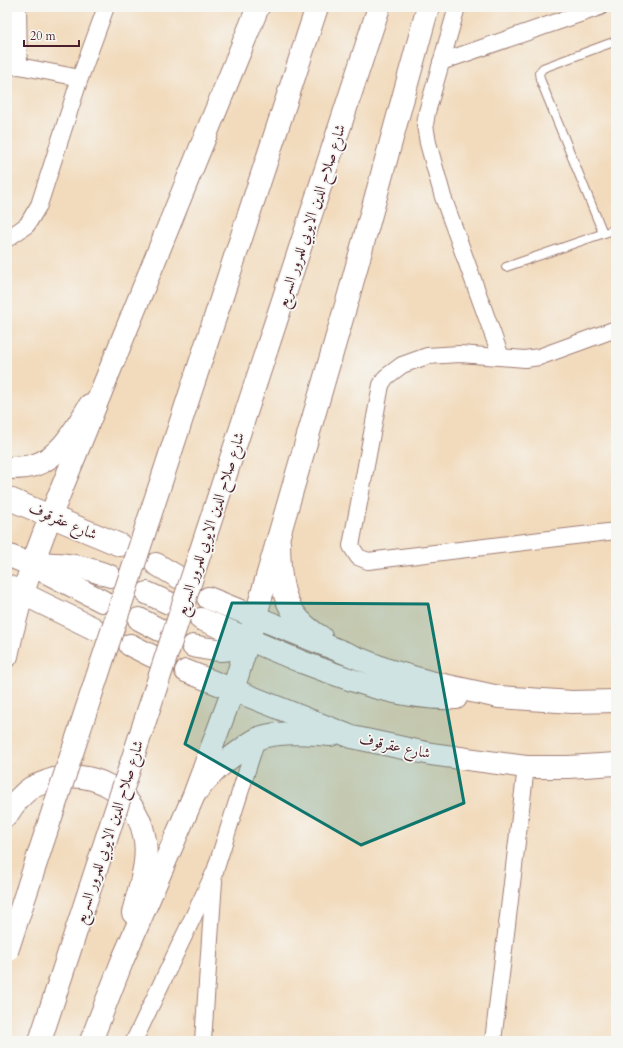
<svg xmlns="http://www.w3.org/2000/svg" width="623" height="1048" font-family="Cardo,Amiri,serif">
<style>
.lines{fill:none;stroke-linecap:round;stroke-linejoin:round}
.service-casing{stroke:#9e7d74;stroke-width:10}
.minor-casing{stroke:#9e7d74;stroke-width:18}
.primary-casing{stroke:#9e7d74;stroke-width:24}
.motorway-casing{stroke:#9e7d74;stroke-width:24}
.service{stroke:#fff;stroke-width:8}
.minor{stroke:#fff;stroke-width:16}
.primary{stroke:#fff;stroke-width:22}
.motorway{stroke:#fff;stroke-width:22}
.motorway-bridge-casing{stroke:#9e7d74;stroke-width:24;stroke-linecap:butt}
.motorway-bridge{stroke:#fff;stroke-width:22}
.marked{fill:#0f766e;fill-opacity:0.2;stroke:#0f766e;stroke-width:3;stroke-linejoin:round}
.labels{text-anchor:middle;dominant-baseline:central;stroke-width:3.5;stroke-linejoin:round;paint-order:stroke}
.street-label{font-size:15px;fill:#4a1f2b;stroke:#f6f6f2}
</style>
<rect width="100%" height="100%" fill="#f6f6f2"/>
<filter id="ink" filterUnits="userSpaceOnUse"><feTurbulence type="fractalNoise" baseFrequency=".025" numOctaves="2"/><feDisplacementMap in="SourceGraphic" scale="8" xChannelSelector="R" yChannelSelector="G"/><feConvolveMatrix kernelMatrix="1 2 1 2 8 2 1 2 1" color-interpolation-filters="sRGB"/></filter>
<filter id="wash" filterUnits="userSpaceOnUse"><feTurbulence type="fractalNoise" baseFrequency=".012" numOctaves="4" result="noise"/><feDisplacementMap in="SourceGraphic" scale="16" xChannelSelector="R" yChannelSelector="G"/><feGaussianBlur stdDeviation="0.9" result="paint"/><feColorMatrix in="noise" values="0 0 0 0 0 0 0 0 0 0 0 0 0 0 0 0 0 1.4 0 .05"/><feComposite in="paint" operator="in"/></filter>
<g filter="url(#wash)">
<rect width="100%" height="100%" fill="#f2dbbd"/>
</g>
<g filter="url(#ink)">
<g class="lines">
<defs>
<g id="service">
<polyline points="603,233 540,79 539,73 543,68 616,41"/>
<polyline points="506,267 616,229"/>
</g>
<g id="minor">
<polyline points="18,7 19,66"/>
<polyline points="457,7 427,112 425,125 428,143 443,197 501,357"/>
<polyline points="441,62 600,7"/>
<polyline points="7,67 19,66 80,78"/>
<polyline points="7,239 27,225 39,205 80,78 106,7"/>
<polyline points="616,329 539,357 525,359 460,354 427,356 402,365 386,377 381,385 351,546 358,557 368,561 616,531"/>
<polyline points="134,1041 215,871 257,739"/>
<polyline points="203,1041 214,881"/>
<polyline points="493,1041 526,767"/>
</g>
<g id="primary">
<path d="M7,468C16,468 26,468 35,465C62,456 76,427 90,405"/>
<polyline points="7,498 120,545"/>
<path d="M279,543C280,585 282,614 321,637"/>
<polyline points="7,555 32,565 102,601"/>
<polyline points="156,564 178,577"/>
<path d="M33,565C60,561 85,567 110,576"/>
<polyline points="7,586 93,628"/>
<polyline points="147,593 169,603"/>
<polyline points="208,598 385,669 430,682 499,697 572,702 616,701"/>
<polyline points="139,619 160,630"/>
<path d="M201,619C235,633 268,648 302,662C352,681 402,700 456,698"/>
<polyline points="130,645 152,656"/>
<path d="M193,646C214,650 231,655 248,639"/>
<polyline points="186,671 352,737 431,754 526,767 568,767 616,764"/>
<path d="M196,792C211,774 222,763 241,750C246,746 251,742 257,739C274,731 311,733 331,735"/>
</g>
<g id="motorway">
<path d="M7,656C24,570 62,490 94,409C148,275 203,141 258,7"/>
<path d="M7,815C13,805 22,794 31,788C36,785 43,783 48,781C91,766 135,791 144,835C150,860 139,888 133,913"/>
<polyline points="91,1041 123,959 194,795 233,690 255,618 348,298 428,7"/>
</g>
</defs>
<!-- service casing -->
<use href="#service" class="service-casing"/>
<!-- minor casing -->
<use href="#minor" class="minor-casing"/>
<!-- primary casing -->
<use href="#primary" class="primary-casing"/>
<!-- motorway casing -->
<use href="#motorway" class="motorway-casing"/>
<!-- service -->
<use href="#service" class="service"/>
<!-- minor -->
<use href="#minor" class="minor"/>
<!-- primary -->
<use href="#primary" class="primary"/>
<!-- motorway -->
<use href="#motorway" class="motorway"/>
<defs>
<g id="motorway-bridge">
<polyline points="7,951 317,7"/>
<polyline points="40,1041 379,7"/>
</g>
</defs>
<!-- motorway-bridge casing -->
<use href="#motorway-bridge" class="motorway-bridge-casing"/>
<!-- motorway-bridge -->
<use href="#motorway-bridge" class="motorway-bridge"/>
</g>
</g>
<!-- marked area -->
<path class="marked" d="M232,603L428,604L464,803L361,845L185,744Z"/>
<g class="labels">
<!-- street labels -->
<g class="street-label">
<text transform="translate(311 216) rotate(-72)">شارع صلاح الدين الايوبي للمرور السريع</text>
<text transform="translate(63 521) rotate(23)">شارع عقرقوف</text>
<text transform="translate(210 524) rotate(-72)">شارع صلاح الدين الايوبي للمرور السريع</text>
<text transform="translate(395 746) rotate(12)">شارع عقرقوف</text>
<text transform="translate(109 832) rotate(-72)">شارع صلاح الدين الايوبي للمرور السريع</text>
</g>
</g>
<!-- margin -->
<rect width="623" height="1048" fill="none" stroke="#f6f6f2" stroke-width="24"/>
<!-- scale -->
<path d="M24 40v6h55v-6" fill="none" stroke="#4a1f2b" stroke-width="2"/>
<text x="30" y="40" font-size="12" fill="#4a1f2b" stroke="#f6f6f2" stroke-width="3" paint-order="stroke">20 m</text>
</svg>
